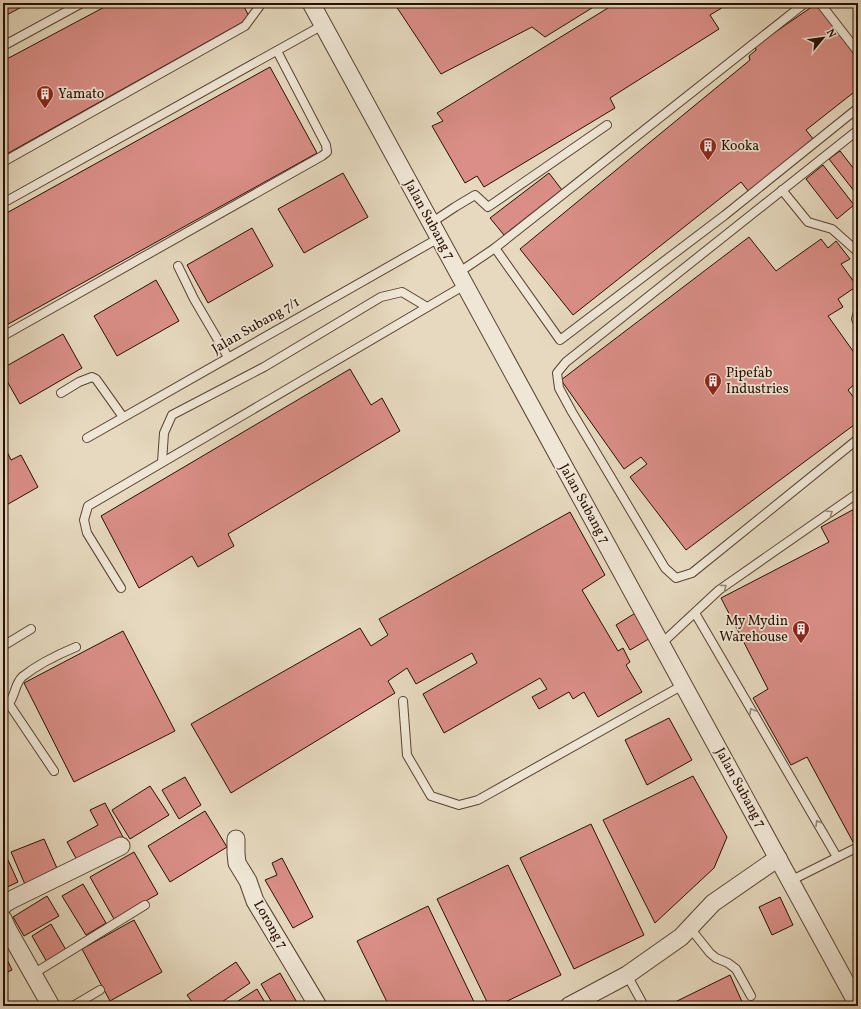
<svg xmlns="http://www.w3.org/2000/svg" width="861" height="1009" font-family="Vollkorn,serif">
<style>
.building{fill:#da8e87;stroke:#280f02}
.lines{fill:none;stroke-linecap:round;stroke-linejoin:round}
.service-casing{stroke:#584231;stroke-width:10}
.minor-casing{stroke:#584231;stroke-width:19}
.service{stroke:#efe6d5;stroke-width:8}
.minor{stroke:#efe6d5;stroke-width:17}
.oneway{stroke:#958576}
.labels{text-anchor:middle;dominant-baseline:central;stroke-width:3.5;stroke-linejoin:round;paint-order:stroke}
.poi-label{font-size:14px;fill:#280f02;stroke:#efe6d5;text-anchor:start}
.street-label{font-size:14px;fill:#280f02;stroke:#efe6d5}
</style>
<rect width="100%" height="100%" fill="#e6d9bf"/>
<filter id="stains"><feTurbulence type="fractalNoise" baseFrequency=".005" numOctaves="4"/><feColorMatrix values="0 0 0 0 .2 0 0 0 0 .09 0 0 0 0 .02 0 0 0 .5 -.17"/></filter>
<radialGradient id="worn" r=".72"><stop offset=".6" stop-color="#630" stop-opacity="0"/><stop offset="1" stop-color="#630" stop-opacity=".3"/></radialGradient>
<!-- building -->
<g class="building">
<polygon points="3,3 29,3 3,17"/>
<polygon points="112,3 242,3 250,18 3,156 3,61"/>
<polygon points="394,3 600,3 545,37 532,27 441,74"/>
<polygon points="616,3 730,3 710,15 719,29 610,98 615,108 484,187 477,176 465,183 432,126 443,121 437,113"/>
<polygon points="816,4 858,59 858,89 806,130 814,140 749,192 741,182 573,315 520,249 750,60 749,56 756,50 755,46"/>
<polygon points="270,67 317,153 3,327 3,215"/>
<polygon points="840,151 858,174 858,196 829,159"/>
<polygon points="858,152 858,163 853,156"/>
<polygon points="823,165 854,205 837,219 806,179"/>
<polygon points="343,173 368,217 304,253 278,209"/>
<polygon points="549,173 562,190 504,235 490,218"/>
<polygon points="252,228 273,266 208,303 187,265"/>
<polygon points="749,237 776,271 821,239 828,248 836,241 850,259 841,264 857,286 838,299 843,307 828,316 858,358 858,381 848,390 858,403 858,422 686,550 630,477 647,464 641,457 624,469 561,380"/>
<polygon points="156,280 179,321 117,356 94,316"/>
<polygon points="63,334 82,368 20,404 3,374 3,368"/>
<polygon points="350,369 371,405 382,398 400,431 228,534 234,546 198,567 192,556 139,588 101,516"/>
<polygon points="3,443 11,460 21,455 38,487 3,507"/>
<polygon points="858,507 858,839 853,842 807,757 791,765 753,698 768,689 721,598 829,542 821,527"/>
<polygon points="570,512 605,575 582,590 618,651 623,648 630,662 626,665 642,692 598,717 584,692 573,699 569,692 539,709 532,697 547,689 540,678 444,733 423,694 477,663 472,653 416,684 407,668 388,681 395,693 231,793 191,724 360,628 371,646 388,635 379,619"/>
<polygon points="637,612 652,637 630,650 616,625"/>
<polygon points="123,631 175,731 74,782 24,683"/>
<polygon points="669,718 692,760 647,785 625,740"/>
<polygon points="693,776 727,837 714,868 655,923 603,820"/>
<polygon points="185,777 201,805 179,819 162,790"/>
<polygon points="150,786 169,815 130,839 112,810"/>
<polygon points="105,803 123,837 77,860 67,842 98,825 90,810"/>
<polygon points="205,811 227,847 170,882 148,846"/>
<polygon points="591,824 644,935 574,969 520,858"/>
<polygon points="44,839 60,875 27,889 11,852"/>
<polygon points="3,849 18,882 3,889"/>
<polygon points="134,852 158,894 114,919 90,877"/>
<polygon points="282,858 313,917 293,928 265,880 277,875 272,863"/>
<polygon points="508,865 561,975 497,1006 489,1006 437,899"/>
<polygon points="83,884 106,923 86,935 62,896"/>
<polygon points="47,896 59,916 24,936 13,917"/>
<polygon points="780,897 793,925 772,935 759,907"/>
<polygon points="428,906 476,1006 389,1006 357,941"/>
<polygon points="134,920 162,972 110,1001 82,949"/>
<polygon points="51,924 66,950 47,962 32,936"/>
<polygon points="3,951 12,970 3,974"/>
<polygon points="236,962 250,983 216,1006 195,1006 187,995"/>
<polygon points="280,973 299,1006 274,1006 261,984"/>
<polygon points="730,975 744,1006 674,1006 673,1003"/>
<polygon points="257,989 267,1006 241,1006 238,1001"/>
</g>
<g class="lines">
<defs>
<g id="service">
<polyline points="820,3 858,52"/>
<polyline points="3,46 82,3"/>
<polyline points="858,130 566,362 557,373 559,388 572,412 665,568 676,578 692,573 858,439"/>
<polyline points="3,162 245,26 259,7 257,3"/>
<polyline points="782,190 808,222 832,229 858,252"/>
<polyline points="3,203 323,25"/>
<polyline points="431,223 455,207 475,195 488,207 607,125"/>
<polyline points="495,248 560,340 725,215 858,108"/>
<polyline points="178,266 194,299 228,357"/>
<polyline points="458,273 495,248 805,3"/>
<polyline points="858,312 856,319 858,323"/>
<polyline points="3,336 322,156 327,152 326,145 277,51"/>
<polyline points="61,393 79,382 92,377 96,379 123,417"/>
<polyline points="87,438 439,238"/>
<polyline points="162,462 164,433 172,415 264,367 381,297 402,292 427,307"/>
<polyline points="121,588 87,533 84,520 88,506 465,285"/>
<polyline points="695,613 837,857"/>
<polyline points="661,644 719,590 858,493"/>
<polyline points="3,646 31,629"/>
<polyline points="403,701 407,755 431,796 459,805 478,800 683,685"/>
<polyline points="9,704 54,771"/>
<path d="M3,708C16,701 13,686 22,677C37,665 59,654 76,647"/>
<polyline points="790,881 858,847"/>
<polyline points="690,928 710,953 716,958 728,963 736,969 751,996"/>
<polyline points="33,974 145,905"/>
<polyline points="627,975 644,1006"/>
<polyline points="73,1006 100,990"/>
</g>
<g id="minor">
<polyline points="311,3 858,1005"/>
<polyline points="236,839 236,853 237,863 248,881 255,901 318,1006"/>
<polyline points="3,906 4,904 13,899 121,846"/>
<polyline points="3,919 8,930 51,1006"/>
<polyline points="569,1006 627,975 681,937 713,903 778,858"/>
</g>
</defs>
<!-- service casing -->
<use href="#service" class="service-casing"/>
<!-- minor casing -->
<use href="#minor" class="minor-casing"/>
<!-- service -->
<use href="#service" class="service"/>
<!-- minor -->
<use href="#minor" class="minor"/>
</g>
<!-- one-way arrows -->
<defs><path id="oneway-chevron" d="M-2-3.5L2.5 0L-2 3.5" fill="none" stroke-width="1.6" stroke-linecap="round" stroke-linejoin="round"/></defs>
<g class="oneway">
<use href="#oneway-chevron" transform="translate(830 513) rotate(-35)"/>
<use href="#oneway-chevron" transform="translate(724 587) rotate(-36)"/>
<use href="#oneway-chevron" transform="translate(752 711) rotate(-120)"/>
<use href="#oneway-chevron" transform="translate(818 823) rotate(-120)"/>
</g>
<!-- icons -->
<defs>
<symbol id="building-pin" viewBox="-11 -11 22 30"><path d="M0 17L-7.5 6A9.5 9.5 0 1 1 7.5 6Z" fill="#8f2418" stroke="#efe6d5"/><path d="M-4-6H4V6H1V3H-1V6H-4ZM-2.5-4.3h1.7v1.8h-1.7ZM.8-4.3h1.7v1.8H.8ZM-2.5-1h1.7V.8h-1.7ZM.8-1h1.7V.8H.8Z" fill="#fff"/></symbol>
</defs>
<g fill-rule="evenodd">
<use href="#building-pin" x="35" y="84" width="20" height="27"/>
<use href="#building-pin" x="698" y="136" width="20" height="27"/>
<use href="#building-pin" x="703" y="371" width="20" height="27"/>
<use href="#building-pin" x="791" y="619" width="20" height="27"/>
</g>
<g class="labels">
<!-- poi labels -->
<g class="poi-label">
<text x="58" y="94">Yamato</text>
<text x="721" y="146">Kooka</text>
<text x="726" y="373">Pipefab<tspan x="726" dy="16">Industries</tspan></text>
<text x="788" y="621" text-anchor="end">My Mydin<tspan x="788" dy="16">Warehouse</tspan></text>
</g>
<!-- street labels -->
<g class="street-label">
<text transform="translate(429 220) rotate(61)">Jalan Subang 7</text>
<text transform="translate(256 326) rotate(-30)">Jalan Subang 7/1</text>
<text transform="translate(584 504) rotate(61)">Jalan Subang 7</text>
<text transform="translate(740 788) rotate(61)">Jalan Subang 7</text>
<text transform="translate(270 925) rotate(60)">Lorong 7</text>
</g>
</g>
<!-- margin -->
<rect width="861" height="1009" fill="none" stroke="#e6d9bf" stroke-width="16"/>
<rect x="4" y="4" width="853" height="1001" fill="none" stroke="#280f02" stroke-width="2"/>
<rect x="8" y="8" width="845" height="993" fill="none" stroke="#280f02"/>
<!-- north arrow -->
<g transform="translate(823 38) rotate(61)" stroke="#efe6d5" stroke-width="3" paint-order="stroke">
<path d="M0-3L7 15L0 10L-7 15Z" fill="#280f02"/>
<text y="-6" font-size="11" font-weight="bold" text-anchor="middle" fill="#280f02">N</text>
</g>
<rect width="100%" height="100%" filter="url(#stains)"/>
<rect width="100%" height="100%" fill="url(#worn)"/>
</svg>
